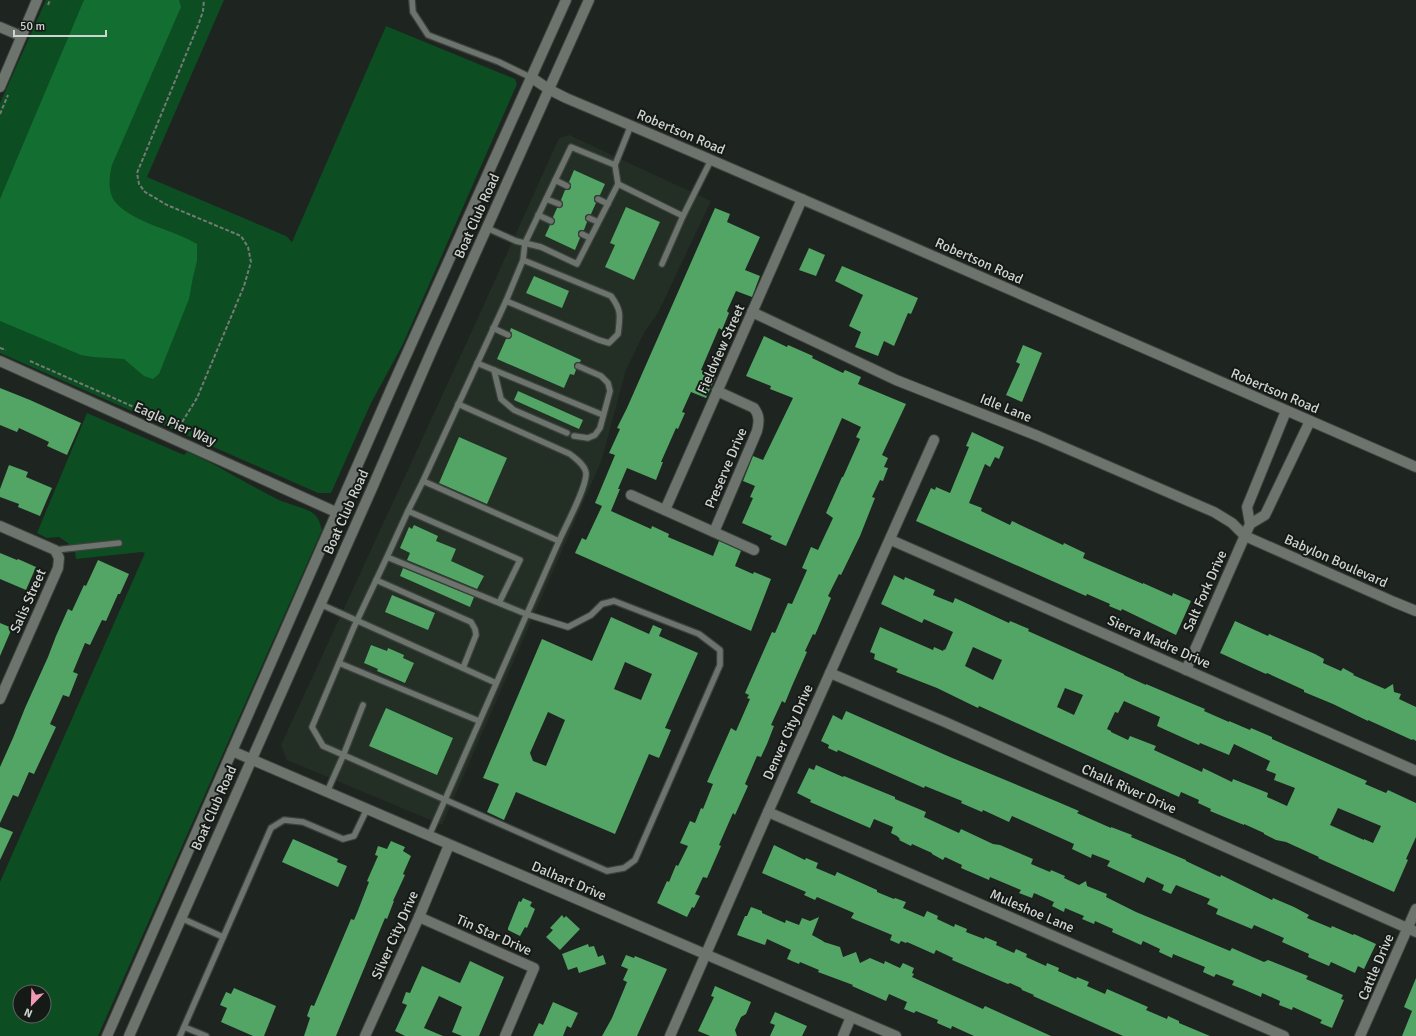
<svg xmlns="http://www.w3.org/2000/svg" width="1416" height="1036" font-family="Signika,sans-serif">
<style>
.built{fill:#232e25}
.green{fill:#0c4d21;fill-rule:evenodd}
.water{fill:#126e31}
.building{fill:#52a565;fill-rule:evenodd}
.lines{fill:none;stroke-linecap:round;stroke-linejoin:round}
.lane-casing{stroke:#3c413d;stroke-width:8}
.street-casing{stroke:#3c413d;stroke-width:12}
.secondary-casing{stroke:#3c413d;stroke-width:12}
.path{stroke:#757a76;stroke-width:2;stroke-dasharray:4 2;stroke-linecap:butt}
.lane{stroke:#6d736d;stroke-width:5.5}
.street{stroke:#6d736d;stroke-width:10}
.secondary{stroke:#6d736d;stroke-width:10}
.labels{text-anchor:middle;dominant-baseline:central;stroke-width:4;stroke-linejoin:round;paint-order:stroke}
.street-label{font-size:14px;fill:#d0d4d0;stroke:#151a16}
</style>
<rect width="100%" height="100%" fill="#1e241f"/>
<!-- built -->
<polygon class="built" points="569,135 711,201 658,313 645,331 626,370 601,462 442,825 287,760 281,745 481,311 559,138"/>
<!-- green -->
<g class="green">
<polygon points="46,0 224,0 147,177 286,236 292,242 386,26 515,79 517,84 403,344 371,403 331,493 318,493 0,353 0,103"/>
<path d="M87,413L184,455L187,452C219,465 248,485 279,500C288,504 307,508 314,514C319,518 320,524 322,530L98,1036H0V882L145,553L142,552L76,559L75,552L68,543L59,537L47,538L37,533ZM20,992H44V1016H20Z"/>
</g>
<!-- water -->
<path class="water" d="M84,0H179L181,7L112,165C109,177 107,194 117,204C135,223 174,230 197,244V261L193,277L189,299L159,374L153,379L144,376L124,359L93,357L81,355L0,321V199Z"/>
<!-- building -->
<g class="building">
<polygon points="574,170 605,184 600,195 596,195 594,197 594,201 596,203 591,214 588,214 585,216 585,219 587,222 584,230 580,230 578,232 578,236 580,238 575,250 545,236 550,225 553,225 555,222 553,217 557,208 560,208 563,206 563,203 561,200 565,190 569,190 571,188 571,184 569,182"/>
<polygon points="626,207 660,222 634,280 605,267 615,245 610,243"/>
<polygon points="715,208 730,214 727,222 760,237 745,270 760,276 752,297 736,291 727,311 729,313 722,330 719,328 701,370 716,376 706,398 691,392 682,412 685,413 678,429 676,428 661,462 663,462 656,480 627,468 618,489 620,489 611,511 651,529 652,526 669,534 668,537 713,556 719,541 741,551 735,566 753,574 754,572 771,579 751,631 575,553 582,538 586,540 602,506 595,503 615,455 609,453 620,429 617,428 627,408"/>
<polygon points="809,248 825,255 816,276 799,270"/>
<polygon points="842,266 918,298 911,314 908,313 894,346 884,341 878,356 855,347 861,332 849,326 863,295 835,281"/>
<polygon points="534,276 569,291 562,308 526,293"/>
<polygon points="511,328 581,360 580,362 577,362 574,364 574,367 576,370 574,375 570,374 564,388 497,359 506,339 510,339 512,336 512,333 510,331"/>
<polygon points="764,336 787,347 788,345 813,356 812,358 843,373 845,370 861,377 858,384 906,404 882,455 888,458 884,467 888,468 883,481 880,480 872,497 875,498 860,536 841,575 839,574 828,596 831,598 815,635 813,634 805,651 807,652 792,686 785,703 782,701 771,725 774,726 767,744 761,757 757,756 745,784 748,786 735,815 733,813 719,845 721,846 707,878 703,877 695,894 700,896 694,908 692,907 687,917 657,903 667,881 669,882 676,865 678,866 688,846 680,843 690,821 695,823 701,808 703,809 713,784 707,782 731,728 736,731 750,699 747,698 749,695 745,693 772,632 775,633 788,603 792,604 807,570 802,568 811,547 818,550 833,518 826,513 842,477 843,477 860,439 856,437 861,427 842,418 786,546 770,539 772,536 742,523 753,498 750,497 755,486 743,481 753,456 763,460 793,398 770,389 771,386 746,376"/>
<polygon points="1023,345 1042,353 1022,402 1006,395 1020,364 1016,362"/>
<polygon points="0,388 30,400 81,423 67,455 47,446 49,442 19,428 17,432 0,425"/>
<polygon points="518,391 583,420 579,429 514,400"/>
<polygon points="972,432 1004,447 999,459 995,457 990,467 985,464 969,503 982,508 981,511 1010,525 1012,521 1063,545 1064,543 1085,553 1083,558 1143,584 1143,583 1172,596 1173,593 1191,601 1176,635 1122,609 1121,611 1109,606 1110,604 1087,594 1086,596 916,521 931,488 935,490 936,487 950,493 969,447 966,446"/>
<polygon points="459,437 507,458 487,504 439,483"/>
<polygon points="9,465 28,472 26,477 52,488 40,516 18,507 19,504 0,497 0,489"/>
<polygon points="414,525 438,536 436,541 456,549 451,561 484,576 477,589 407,560 410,553 400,548 409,527 412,529"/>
<polygon points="0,553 17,560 18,559 36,567 26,590 0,579"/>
<polygon points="98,560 129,574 120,594 118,594 106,621 102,620 90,645 85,643 73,672 78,674 69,697 63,695 50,724 56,727 34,774 29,772 18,797 13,795 0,823 0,767 13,738 25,708 48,657 56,636 68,609 72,611 84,585 86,586"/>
<polygon points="403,568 474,597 470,607 400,576"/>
<path d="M894,575L904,580L905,577L935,590L933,595L953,603L955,598L1009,623L1010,621L1029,629L1028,631L1124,674V675L1146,685V684L1193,704L1205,709L1204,711L1229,722V721L1250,730L1251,728L1272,737V739L1367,781L1365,784L1386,793L1388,790L1416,803V837L1406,859L1408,860L1394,892L1318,858L1319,857L1286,842L1276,840L1264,834V833L1244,824V825L1210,811L1211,809L1198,803L1199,800L1181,792L1179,797L979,706L978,708L937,688L896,672L898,669L874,659L875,654L870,652L880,627L933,650L934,647L943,651L944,649L945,650L953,632L924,619L922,623L881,604ZM973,647L1002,660L993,680L965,666ZM1065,688L1083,695L1074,715L1057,707ZM1124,701L1160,717L1157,726L1199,745L1200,743L1229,755L1234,744L1270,761L1266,770L1276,774L1274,780L1295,788L1287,806L1267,797L1268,793L1233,779L1232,782L1203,768L1202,772L1154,750L1156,746L1130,736L1128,740L1111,732V731L1107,729L1115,712L1118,713ZM1338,808L1381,826L1373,843L1364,839V840L1330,825Z"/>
<polygon points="392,595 435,613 428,630 385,612"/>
<path d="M611,617L649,634L653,625L662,629L659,636L698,653L665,728L671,730L659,758L649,754L615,834L516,792L504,820L487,812L499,784L483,778L542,639L592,661ZM625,662L652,674L641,700L614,689ZM548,712L565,720L546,766L533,761L530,753Z"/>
<polygon points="1235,621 1268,636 1269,634 1315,654 1324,659 1323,663 1341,671 1343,668 1354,674 1353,675 1385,689 1393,684 1394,692 1401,694 1399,699 1416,707 1416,741 1413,739 1412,740 1368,720 1368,721 1333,704 1304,692 1304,690 1267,673 1266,674 1220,653"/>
<polygon points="0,623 12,628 0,656"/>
<polygon points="371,645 387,651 388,648 404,655 403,658 414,663 405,683 377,671 378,669 364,663"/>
<polygon points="386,708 453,738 437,775 369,746"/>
<polygon points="846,711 950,757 1058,802 1079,811 1077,813 1111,828 1111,827 1132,835 1131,837 1186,860 1186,861 1220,877 1221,875 1272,900 1273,898 1294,907 1309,915 1307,918 1331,928 1332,926 1353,935 1354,934 1376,944 1364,969 1358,966 1355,973 1331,962 1329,966 1308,957 1309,954 1282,942 1284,938 1254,925 1252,929 1216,914 1218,909 1207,904 1210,899 1176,885 1171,894 1162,890 1164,885 1147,877 1144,883 1107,866 1110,861 1092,854 1091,858 1072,849 1074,844 1012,816 1009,822 983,810 982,812 961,803 962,801 925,786 924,788 838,750 837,752 828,748 829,745 821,741 833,715 842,720"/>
<polygon points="816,765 843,777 844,776 895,797 895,799 926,812 924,817 959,833 961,829 993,844 1000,845 1033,859 1031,864 1050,872 1051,870 1065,876 1064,878 1079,885 1086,881 1087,886 1107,894 1106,897 1136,912 1230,951 1232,948 1264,962 1268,960 1308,976 1306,979 1343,995 1341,999 1344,1000 1332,1028 1320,1023 1322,1020 1293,1007 1292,1010 1279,1005 1280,1001 1262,993 1261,997 1245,990 1232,985 1234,981 1216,974 1214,977 1203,972 1205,967 1173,954 1172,958 1159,952 1160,949 1143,941 1141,945 1130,940 1112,932 1113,929 1095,921 1094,924 1082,919 1084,916 1065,908 1064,912 1052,906 1054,902 1034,893 1032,898 1019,893 1021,890 990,877 989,880 961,868 962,865 945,857 943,860 932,854 932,853 912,844 911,846 899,840 900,839 897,836 891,833 893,827 874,819 870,828 810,802 811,800 797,793 809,768 814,770"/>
<polygon points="0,827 13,832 0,860"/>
<polygon points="293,839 338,859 337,862 347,866 338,887 282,862"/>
<polygon points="391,841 405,847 403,851 411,856 403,874 405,875 393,901 394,901 387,919 385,918 336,1036 304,1036 310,1018 307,1016 311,1005 314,1006 351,919 354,920 357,913 369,882 367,881 378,856 375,855 378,846 387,849"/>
<polygon points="774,845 805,860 806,858 818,863 816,868 835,876 837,872 877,890 877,892 894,899 895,898 906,902 903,908 924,917 927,911 938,916 937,919 954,927 955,924 967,929 966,932 984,939 985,937 997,942 996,945 1014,953 1016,949 1027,954 1026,957 1046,966 1047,963 1059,968 1058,971 1076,979 1077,977 1089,982 1087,986 1105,994 1107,989 1148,1007 1146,1010 1167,1019 1168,1016 1179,1021 1179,1023 1210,1036 1123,1036 1033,996 1034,995 1022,990 1021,988 1010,983 1008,984 952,960 953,958 936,950 934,954 907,942 906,943 901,941 899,944 890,940 892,935 851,918 854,913 817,897 815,900 804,895 806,892 762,873"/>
<polygon points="523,898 532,902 530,906 535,909 527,928 525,927 520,936 508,930 508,928 519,901 521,902"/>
<polygon points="751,907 762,911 762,913 785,923 786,920 799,925 802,918 810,921 819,917 812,935 823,941 824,942 840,947 843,957 856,952 860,963 870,958 884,964 885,961 900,968 903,963 914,968 912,973 914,974 912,977 983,1009 985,1006 1051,1036 974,1036 952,1026 951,1029 937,1023 938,1020 916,1011 914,1013 904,1009 907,1002 889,994 886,1001 852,986 853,985 818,972 819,970 800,962 799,964 787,959 791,950 767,939 765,945 737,935 745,916 747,916"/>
<polygon points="562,915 564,918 566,916 580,929 560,950 546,937 553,930 550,928"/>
<polygon points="588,944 589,947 594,946 598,957 603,955 606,964 579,973 577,967 568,970 562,954"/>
<polygon points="626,955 634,958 635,956 667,969 637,1036 602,1036 612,1018 627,982 623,980 628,969 621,966"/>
<polygon points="470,961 504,977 479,1036 462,1036 452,1032 462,1007 439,996 424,1028 443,1036 405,1036 395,1031 407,1005 402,1003 406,992 410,993 422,966 460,983"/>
<polygon points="1416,978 1416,1036 1402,1036 1412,1011 1404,1007"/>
<polygon points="715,986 751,1002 746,1014 741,1017 735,1030 737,1036 710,1036 698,1031 714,997 711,996"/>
<polygon points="234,988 276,1006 264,1036 253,1036 221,1022 227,1008 220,1005 226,992 231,994"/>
<polygon points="553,1002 578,1013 571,1028 567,1026 563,1036 533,1036 539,1023 543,1025"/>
<polygon points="775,1012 807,1026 802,1036 770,1036 775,1025 770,1023"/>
</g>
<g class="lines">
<defs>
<g id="lane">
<polyline points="412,0 413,12 428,35 499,62 532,78"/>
<polyline points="555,180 567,186"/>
<polyline points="618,184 615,165 631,125"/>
<polyline points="546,199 559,204"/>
<polyline points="598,199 608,204"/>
<polyline points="538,215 551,221"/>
<polyline points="589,218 598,222"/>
<polyline points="487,228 516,241 541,247 577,264 618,184 683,216"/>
<polyline points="582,234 590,238"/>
<path d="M523,260L611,296C622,311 620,316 618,334L609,343L599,340L506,301L523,260L525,243L571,147L615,165"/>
<polyline points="662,264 683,216 711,160"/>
<polyline points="493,328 508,335"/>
<polyline points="477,363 603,415"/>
<polyline points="494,370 501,399 514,410 567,433"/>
<path d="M458,404L570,454C576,459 585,465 586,473C587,487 565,527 559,541"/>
<polyline points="574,436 588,438 595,435 600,428 610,391 608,383 601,376 578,366"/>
<polyline points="423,481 506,301"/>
<polyline points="408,511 423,481 559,541 429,836"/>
<polyline points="55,550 119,543"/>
<polyline points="387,557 354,627 312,727 323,746 607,871 624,868 635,860 720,665 720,650 699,634 614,601 602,604 591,615 568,627 526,614 387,557 408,511 520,560 499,603"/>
<polyline points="376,580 471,622 475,629 476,635 463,668"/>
<polyline points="320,604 496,683"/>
<polyline points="339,663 479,721"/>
<polyline points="327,792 343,756 363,705"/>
<polyline points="181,918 223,937"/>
<polyline points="184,1027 206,1036"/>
<polyline points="180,1036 271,828 284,820 303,822 343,839 354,836 367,809"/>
</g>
<g id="street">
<polyline points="0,27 21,36"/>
<polyline points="0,87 37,0"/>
<polyline points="752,312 896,380 1038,436 1214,512 1232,523 1245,536 1394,602 1416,611"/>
<polyline points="0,361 338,513"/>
<polyline points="631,495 754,550"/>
<polyline points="665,510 802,199"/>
<polyline points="1250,524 1265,515 1310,421"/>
<polyline points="0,526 55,550 59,558 58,568 0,699"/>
<path d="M714,532L757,431C759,422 760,416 754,408L717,391"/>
<polyline points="891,540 1416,771"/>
<polyline points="1186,670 1250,524 1247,507 1286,411"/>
<polyline points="830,673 945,722 1416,932"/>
<polyline points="232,751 896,1036"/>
<polyline points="768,812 1284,1036"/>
<polyline points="419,917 534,968 505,1036"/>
<polyline points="365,1036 419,917 449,845"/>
<polyline points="670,1036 768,812 934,440"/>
<polyline points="843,1036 851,1017"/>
<polyline points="1360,1036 1416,909"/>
</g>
<g id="secondary">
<path d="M532,78L550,90L566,98C850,218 1133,344 1416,467"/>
<polyline points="107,1036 391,389 566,0"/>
<polyline points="129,1036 373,486 432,350 589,0"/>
</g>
</defs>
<!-- lane casing -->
<use href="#lane" class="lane-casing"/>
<!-- street casing -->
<use href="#street" class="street-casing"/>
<!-- secondary casing -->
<use href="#secondary" class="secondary-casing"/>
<!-- path -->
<g class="path">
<polyline points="48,5 50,0"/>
<polyline points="0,114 8,95"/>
<polyline points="0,348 6,350"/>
<polyline points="30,361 188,431"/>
<polyline points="179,427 197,398 244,286 251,262 248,247 241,236 167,205 145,192 139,184 137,173 199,23 203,11 204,0"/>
</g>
<!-- lane -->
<use href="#lane" class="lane"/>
<!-- street -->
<use href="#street" class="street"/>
<!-- secondary -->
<use href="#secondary" class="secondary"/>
</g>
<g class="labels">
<!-- street labels -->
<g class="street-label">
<text transform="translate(681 132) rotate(23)">Robertson Road</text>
<text transform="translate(477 216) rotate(-66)">Boat Club Road</text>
<text transform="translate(979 261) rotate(24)">Robertson Road</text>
<text transform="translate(721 349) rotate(-66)">Fieldview Street</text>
<text transform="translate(1275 391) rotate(23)">Robertson Road</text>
<text transform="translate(1006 408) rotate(22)">Idle Lane</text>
<text transform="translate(175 424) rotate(24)">Eagle Pier Way</text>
<text transform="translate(726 468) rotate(-67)">Preserve Drive</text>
<text transform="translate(346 512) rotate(-66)">Boat Club Road</text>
<text transform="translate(1336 561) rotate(24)">Babylon Boulevard</text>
<text transform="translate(1205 591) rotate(-66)">Salt Fork Drive</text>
<text transform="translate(28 601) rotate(-66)">Salis Street</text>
<text transform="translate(1159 642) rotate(24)">Sierra Madre Drive</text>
<text transform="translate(788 732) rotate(-66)">Denver City Drive</text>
<text transform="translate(1129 789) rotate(24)">Chalk River Drive</text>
<text transform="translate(214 808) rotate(-66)">Boat Club Road</text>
<text transform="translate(569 881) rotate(23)">Dalhart Drive</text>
<text transform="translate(1032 911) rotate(23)">Muleshoe Lane</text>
<text transform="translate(395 935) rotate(-66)">Silver City Drive</text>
<text transform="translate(494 935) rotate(24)">Tin Star Drive</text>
<text transform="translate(1376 967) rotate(-67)">Cattle Drive</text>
</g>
</g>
<!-- north arrow -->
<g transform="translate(32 1004) rotate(203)"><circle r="19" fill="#151a16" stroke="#606460"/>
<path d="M0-3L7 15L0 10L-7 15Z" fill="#f09ab6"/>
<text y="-6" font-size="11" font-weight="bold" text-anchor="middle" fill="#d0d4d0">N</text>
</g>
<!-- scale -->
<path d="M14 30v6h92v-6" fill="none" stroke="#d0d4d0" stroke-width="2"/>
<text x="20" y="30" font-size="12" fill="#d0d4d0" stroke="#151a16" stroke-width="3" paint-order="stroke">50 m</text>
</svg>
